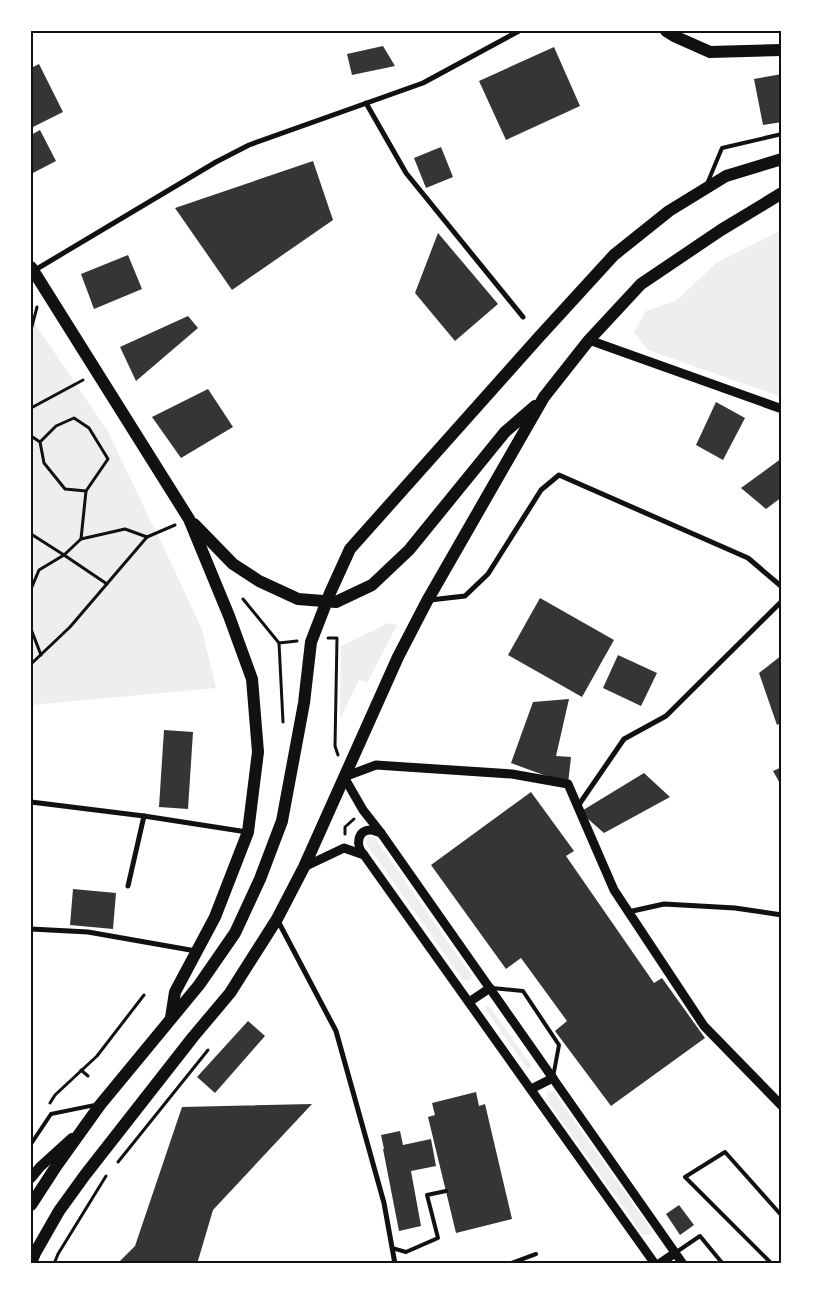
<svg xmlns="http://www.w3.org/2000/svg" width="813" height="1295" font-family="Rubik,sans-serif">
<style>
.green{fill:#eee}
.building{fill:#353535}
.lines{fill:none;stroke-linecap:round;stroke-linejoin:round}
.path{stroke:#111;stroke-width:3}
.service{stroke:#111;stroke-width:4}
.minor{stroke:#111;stroke-width:5}
.tertiary{stroke:#111;stroke-width:9}
.secondary{stroke:#111;stroke-width:10}
.primary{stroke:#111;stroke-width:12}
.neatline{fill:none;stroke:#111;stroke-width:2}
</style>
<rect width="100%" height="100%" fill="#fff"/>
<!-- green -->
<g class="green">
<polygon points="782,230 782,397 648,350 634,332 646,311 676,301 716,263"/>
<polygon points="31,318 107,430 179,580 202,630 216,688 31,705"/>
<polygon points="389,623 397,625 367,683 359,680 340,719 341,646"/>
<polygon points="368,836 374,837 472,976 470,980 463,980 366,843"/>
<polygon points="485,1005 490,1007 531,1065 531,1069 527,1068 486,1010"/>
<polygon points="548,1091 554,1092 652,1231 650,1235 643,1235 546,1099"/>
</g>
<!-- building -->
<g class="building">
<polygon points="383,46 395,66 352,75 347,54"/>
<polygon points="554,47 580,106 506,140 479,81"/>
<polygon points="39,64 63,112 31,128 31,68"/>
<polygon points="782,74 782,122 763,125 754,79"/>
<polygon points="40,130 56,161 31,174 31,135"/>
<polygon points="441,147 453,177 426,188 414,158"/>
<polygon points="313,161 333,220 232,290 175,208"/>
<polygon points="438,233 498,304 455,341 415,293"/>
<polygon points="128,255 142,289 94,309 81,274"/>
<polygon points="188,316 198,328 136,381 120,347"/>
<polygon points="208,389 233,427 181,458 152,417"/>
<polygon points="716,402 745,418 723,460 696,445"/>
<polygon points="782,458 782,497 766,509 741,488"/>
<polygon points="540,598 614,640 582,697 508,655"/>
<polygon points="618,655 657,673 641,706 603,688"/>
<polygon points="782,655 782,722 777,725 759,673"/>
<polygon points="569,699 556,756 571,757 568,784 511,763 533,702"/>
<polygon points="164,730 193,732 188,809 159,807"/>
<polygon points="782,767 782,787 773,771"/>
<polygon points="644,773 670,797 604,833 580,812"/>
<polygon points="531,792 574,851 566,856 654,983 662,978 705,1038 611,1106 555,1031 567,1021 521,958 506,969 431,865"/>
<polygon points="73,889 116,893 113,929 70,925"/>
<polygon points="248,1021 265,1036 215,1093 197,1077"/>
<polygon points="476,1092 479,1106 485,1104 512,1219 456,1233 428,1117 435,1115 432,1103"/>
<polygon points="312,1104 213,1210 197,1264 117,1264 135,1246 182,1107"/>
<polygon points="400,1131 403,1145 431,1139 436,1166 411,1171 421,1226 399,1231 383,1149 384,1149 381,1135"/>
<polygon points="679,1205 694,1225 680,1235 666,1214"/>
</g>
<g class="lines">
<!-- path -->
<g class="path">
<polyline points="31,330 37,307"/>
<polyline points="31,408 83,380"/>
<polyline points="31,436 40,442 44,463 65,489 86,491 108,459 89,428 74,418 56,426 40,442"/>
<polyline points="31,534 64,555 81,539 125,529 147,537 175,525"/>
<polyline points="81,539 86,491"/>
<polyline points="31,589 39,570 64,555 107,584"/>
<polyline points="243,599 279,643 297,641"/>
<polyline points="31,629 41,655"/>
<polyline points="328,638 337,638 335,746 338,755"/>
<polyline points="279,643 283,722"/>
<polyline points="31,664 70,627 147,537"/>
<polyline points="345,834 345,827 354,819"/>
<polyline points="81,1070 88,1076"/>
<polyline points="50,1103 55,1095 97,1056 144,995"/>
<polyline points="118,1162 208,1050"/>
<polyline points="54,1264 58,1254 106,1176"/>
</g>
<!-- service -->
<g class="service">
<polyline points="707,184 722,148 782,134"/>
<polyline points="492,988 523,991 559,1045 553,1077"/>
<polyline points="31,1144 51,1114 95,1105"/>
<polyline points="392,1248 406,1252 438,1238 427,1195 446,1191"/>
<polyline points="675,1253 700,1236 723,1264"/>
<polyline points="509,1264 536,1254"/>
<polyline points="772,1264 685,1177 725,1152 782,1216"/>
</g>
<!-- minor -->
<g class="minor">
<polyline points="366,103 406,173 523,317"/>
<polyline points="35,270 216,162 249,145 423,83 519,31"/>
<polyline points="430,600 465,596 488,574 541,490 559,475 748,558 782,587"/>
<polyline points="31,802 144,816 247,832"/>
<polyline points="578,806 624,739 666,716 782,601"/>
<polyline points="128,886 144,816"/>
<polyline points="628,912 664,904 735,908 782,915"/>
<polyline points="278,921 336,1031 384,1203 395,1264"/>
<polyline points="31,929 88,932 196,951"/>
</g>
<!-- tertiary -->
<g class="tertiary">
<polyline points="589,340 782,409"/>
<path d="M364,855C355,846 357,829 372,830C375,831 378,832 381,833"/>
<polyline points="304,867 344,848 364,855 655,1264"/>
<polyline points="469,1002 490,988"/>
<polyline points="531,1089 553,1078"/>
<polyline points="659,1264 675,1253"/>
<polyline points="683,1264 381,833 363,810 344,777 376,765 512,774 568,784 614,890 704,1026 782,1106"/>
</g>
<!-- secondary -->
<polyline class="secondary" points="31,1178 40,1167 72,1138"/>
<!-- primary -->
<g class="primary">
<polyline points="666,31 674,36 710,52 782,50"/>
<polyline points="31,267 189,519 229,616 252,679 258,752 248,832 215,917 175,992 171,1018"/>
<polyline points="194,524 233,564 259,581 298,599 336,602 372,585 409,550 505,432 535,406"/>
<polyline points="31,1205 57,1165 100,1105 199,985 235,933 260,879 282,821 304,703 311,642 330,593 350,549 539,337 614,255 669,211 726,176 782,159"/>
<polyline points="31,1263 35,1253 59,1211 85,1175 193,1037 230,993 277,919 304,867 398,657 427,601 544,397 589,340 641,284 721,230 782,193"/>
</g>
</g>
<!-- border -->
<rect width="813" height="1295" fill="none" stroke="#ffffff" stroke-width="65"/>
<rect x="32" y="32" width="748" height="1230" class="neatline"/>
</svg>
